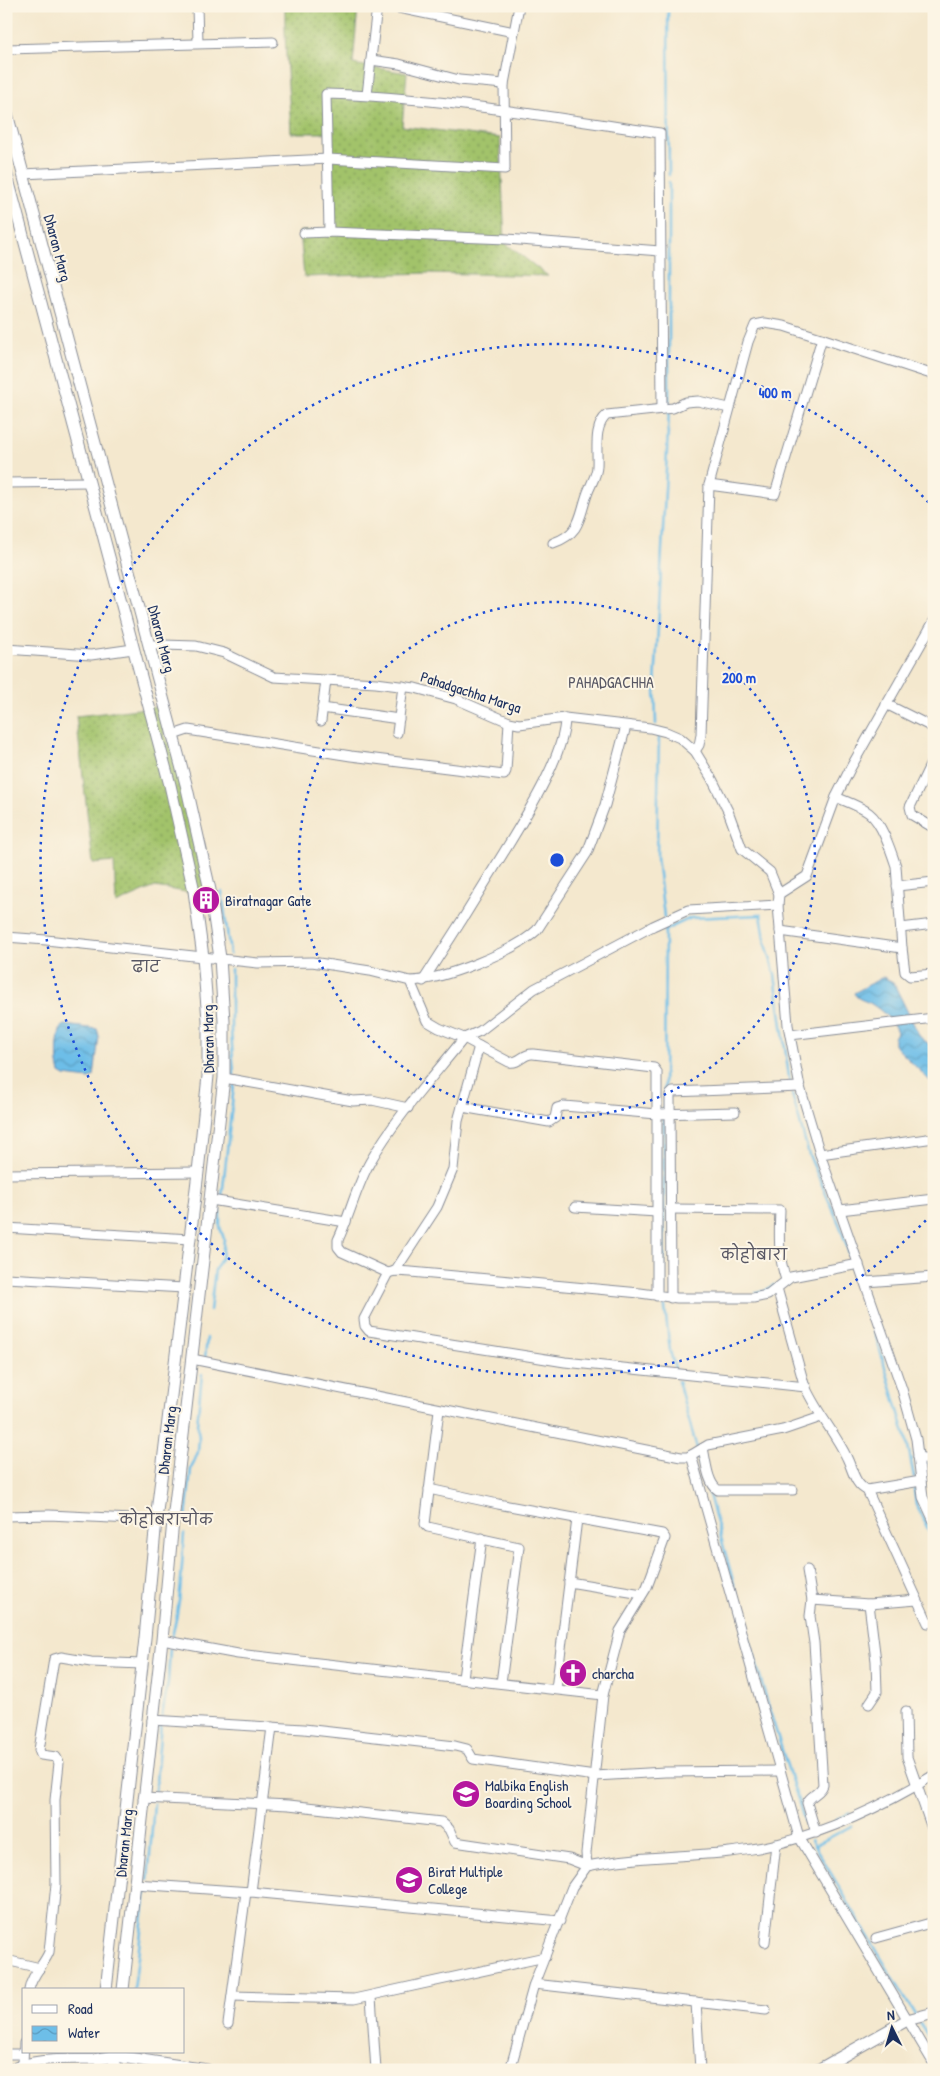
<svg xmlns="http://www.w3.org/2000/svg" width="940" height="2076" font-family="'Patrick Hand','Playpen Sans Deva',sans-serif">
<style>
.grass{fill:url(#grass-dots);stroke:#5e7964}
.water{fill:url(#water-waves);stroke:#4476a3}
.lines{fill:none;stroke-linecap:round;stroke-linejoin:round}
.stream{stroke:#6dbee8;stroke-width:2.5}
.minor-casing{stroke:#888c96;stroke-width:11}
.major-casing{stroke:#888c96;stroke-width:13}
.minor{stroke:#fff;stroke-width:9}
.major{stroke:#fff;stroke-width:11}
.ring{fill:none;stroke:#1d4ed8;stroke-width:2.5;stroke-dasharray:2.5 5}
.labels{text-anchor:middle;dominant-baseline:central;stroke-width:4;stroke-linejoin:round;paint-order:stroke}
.street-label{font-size:15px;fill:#1b2f5e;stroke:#fcf5e5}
.poi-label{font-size:15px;fill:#1b2f5e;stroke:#fcf5e5;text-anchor:start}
.neighbourhood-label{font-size:16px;fill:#585764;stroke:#fcf5e5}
.centre{fill:#1d4ed8;stroke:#fcf5e5;stroke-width:2.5}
.ring-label{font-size:15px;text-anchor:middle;font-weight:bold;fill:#1d4ed8;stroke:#fcf5e5;stroke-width:4;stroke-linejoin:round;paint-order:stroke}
</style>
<defs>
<pattern id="grass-dots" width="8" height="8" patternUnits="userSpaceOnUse" patternTransform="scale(1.25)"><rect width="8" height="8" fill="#a2c36b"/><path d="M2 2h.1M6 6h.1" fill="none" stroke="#839f5b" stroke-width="1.8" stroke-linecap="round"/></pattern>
<pattern id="water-waves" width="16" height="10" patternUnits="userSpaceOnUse" patternTransform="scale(1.25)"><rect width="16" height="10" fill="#6dbee8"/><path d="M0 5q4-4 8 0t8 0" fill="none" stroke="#599bbf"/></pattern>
</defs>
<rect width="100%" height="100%" fill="#fcf5e5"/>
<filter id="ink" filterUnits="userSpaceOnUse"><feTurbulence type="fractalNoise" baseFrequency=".02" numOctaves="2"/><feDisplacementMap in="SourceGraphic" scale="10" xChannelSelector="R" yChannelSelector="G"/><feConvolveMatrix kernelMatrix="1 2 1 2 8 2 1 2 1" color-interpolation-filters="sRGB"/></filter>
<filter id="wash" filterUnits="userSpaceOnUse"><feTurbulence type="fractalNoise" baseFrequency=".0096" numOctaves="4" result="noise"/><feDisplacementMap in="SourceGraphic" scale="20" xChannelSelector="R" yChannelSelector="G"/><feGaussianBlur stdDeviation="1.12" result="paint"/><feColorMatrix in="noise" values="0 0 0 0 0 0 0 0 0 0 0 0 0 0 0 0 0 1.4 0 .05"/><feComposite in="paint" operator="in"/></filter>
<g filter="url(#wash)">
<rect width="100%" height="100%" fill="#f4e8ce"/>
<!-- grass -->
<g class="grass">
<path d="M285,6H358L353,64L407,73L402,126L500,138L505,243L548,276L428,273L304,277L300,231L328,232L327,133H291C289,91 284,49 285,6Z"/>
<polygon points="165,706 164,734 181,765 211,896 155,887 116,904 114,862 93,864 76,716"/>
</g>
<!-- water -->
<g class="water">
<path d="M883,977L893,982L920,1037L934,1048V1085L894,1045V1038L897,1032C892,1019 881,1010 870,1003C863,1000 857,999 854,993Z"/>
<path d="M64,1025L97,1029L99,1036L94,1076L89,1079L65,1076L60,1073C56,1060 57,1040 61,1027Z"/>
</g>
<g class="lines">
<!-- stream -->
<g class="stream">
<polyline points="668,6 669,175"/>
<polyline points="669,405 669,182"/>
<polyline points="656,724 655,687 669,411"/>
<polyline points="659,735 657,857 664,917"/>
<polyline points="222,892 230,954"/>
<polyline points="231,969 231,1030 234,1075"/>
<polyline points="792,1094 809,1155 840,1226 852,1262"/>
<polyline points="664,1111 665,930 691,918 761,915 766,944 775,975 790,1084"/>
<polyline points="222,1197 234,1085"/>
<polyline points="857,1274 906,1437 914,1477"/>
<polyline points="664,1293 664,1118"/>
<polyline points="756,1293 765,1291 774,1285"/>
<polyline points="664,1299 670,1351 676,1372"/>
<polyline points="210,1310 215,1270 222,1257 224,1239 220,1227 220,1211"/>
<polyline points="205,1359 207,1338"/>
<polyline points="678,1381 697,1449"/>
<polyline points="699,1459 770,1712 808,1832"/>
<polyline points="926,1463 934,1465"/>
<polyline points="914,1489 916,1504 934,1542"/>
<polyline points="186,1518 191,1469 198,1452 199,1437 197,1424 202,1374"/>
<path d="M172,1637C182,1599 181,1572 184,1534"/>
<polyline points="162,1716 168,1683 170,1649"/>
<polyline points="155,1794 161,1724"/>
<polyline points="836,1820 850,1813"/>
<polyline points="811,1840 915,2015"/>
<polyline points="814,1846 851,1826"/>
<polyline points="148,1880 154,1803"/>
<polyline points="134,1990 146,1890"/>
<polyline points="920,2023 934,2046"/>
</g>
</g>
</g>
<g filter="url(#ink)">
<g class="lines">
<defs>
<g id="minor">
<polyline points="197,6 198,43"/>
<polyline points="389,6 514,32"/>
<polyline points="6,49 273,42"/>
<polyline points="371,60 399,64 459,80 504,84"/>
<polyline points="367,95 377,6"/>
<polyline points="23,174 328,159 505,169 504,84 519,6"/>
<path d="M329,232L326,94C437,97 549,117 660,133L662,409"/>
<polyline points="304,233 329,232 507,239 660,251"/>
<polyline points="6,483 88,482"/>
<polyline points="709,485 775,494 822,338"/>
<path d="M553,543C582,533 579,516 588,492C591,484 597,475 597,466C598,451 593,426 607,415L673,408L686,402L698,401L729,408"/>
<polyline points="149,648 153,645 163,645 196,646 224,653 274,677 376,683 415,688 456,699 509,722 519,724 565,718 650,728 666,732 680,738 695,751 712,779 728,811 742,849 770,872 779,894 778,905 788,1025 800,1087 820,1154 902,1389 916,1439 923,1497 934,1521"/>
<polyline points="6,649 91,655 133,649"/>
<polyline points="886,704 934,728"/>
<polyline points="322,708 399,719"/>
<polyline points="321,721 326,680"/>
<polyline points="397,733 403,686"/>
<polyline points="173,735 188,730 351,756 504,775 506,771 509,722"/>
<polyline points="695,751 699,745 701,735 709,485 748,342 755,325 765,323 784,326 934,375"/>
<polyline points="934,757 910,807 912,815 934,828"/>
<path d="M836,797C847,802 860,806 869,813C882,823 891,851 896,866L902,948L905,972L910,976L934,974"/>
<polyline points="897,886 934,882"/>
<polyline points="779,894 807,876 836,797 850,769 934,621"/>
<polyline points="901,928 934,924"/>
<polyline points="780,931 902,948"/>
<polyline points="6,937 46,940 258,963 312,962 370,971 410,981 427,1021 439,1028 464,1038 480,1031 534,989 653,926 688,910 778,905"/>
<path d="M410,981C442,980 514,952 537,930L587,853L605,805L626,726"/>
<path d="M423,981C451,938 478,895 504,852C524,819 565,755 565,718"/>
<polyline points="790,1035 934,1018"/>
<polyline points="224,1078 353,1101 372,1100 408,1108"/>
<polyline points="462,1107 549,1122 555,1118 557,1108 564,1106 657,1114 735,1112"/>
<polyline points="820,1154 934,1138"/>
<polyline points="6,1174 198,1172"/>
<polyline points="211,1200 346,1222"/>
<polyline points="575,1207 657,1212"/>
<path d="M670,1209L780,1210C779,1233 778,1257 786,1280"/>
<polyline points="840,1210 934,1199"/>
<polyline points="6,1228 190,1239"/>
<polyline points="395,1271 437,1207 453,1169 458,1121 479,1046"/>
<polyline points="388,1273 364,1319 365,1326 369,1331 565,1362 806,1387"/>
<polyline points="6,1278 184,1288"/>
<polyline points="865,1282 934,1277"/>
<path d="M777,1288L804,1384C815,1411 835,1432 847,1458C852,1468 855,1486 867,1490L921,1481"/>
<path d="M657,1296V1072L654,1068L533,1054C523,1053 520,1064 509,1062L464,1038C432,1078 395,1118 370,1162C356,1187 350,1215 338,1240V1247L342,1252L388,1273L395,1271L411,1272L640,1293L677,1298H753L768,1295L791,1277L859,1264"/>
<polyline points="671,1298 670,1095 673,1092 800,1087"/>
<polyline points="192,1359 681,1457 688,1457 708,1445 783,1430 821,1417"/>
<polyline points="439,1410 425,1524 428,1527 519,1547 501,1683"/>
<path d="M703,1448C706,1460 707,1483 718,1490H793"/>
<polyline points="691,1455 799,1837 934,2064"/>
<polyline points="918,1457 934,1460"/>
<polyline points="867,1490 928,1623 934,1622"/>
<polyline points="6,1516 49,1515 173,1521"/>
<path d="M807,1570L812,1600L810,1616L814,1643L823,1785C820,1794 810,1795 807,1803L816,1833"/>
<polyline points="569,1582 642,1594"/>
<polyline points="812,1600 869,1604 917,1600"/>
<polyline points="869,1604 876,1661 877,1692 869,1704"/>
<polyline points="162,1640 238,1654 603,1695"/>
<polyline points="463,1678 482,1538"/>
<polyline points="556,1689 577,1519"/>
<polyline points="906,1711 907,1757 934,1834"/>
<polyline points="152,1720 304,1729 455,1746 467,1749 473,1759 595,1776 665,1772 780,1771"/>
<polyline points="143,1798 289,1805 441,1822 449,1829 455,1842 569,1859 587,1866 586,1853 603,1695 620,1631 647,1587 665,1538 662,1534 498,1504 429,1489"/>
<polyline points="135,1884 251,1892 560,1921"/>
<polyline points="251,1892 272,1727"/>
<polyline points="876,1938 934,1922"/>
<polyline points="765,1942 776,1844"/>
<polyline points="6,1960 40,1968"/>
<polyline points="534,1984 766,2010"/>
<path d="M29,1990C31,1975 44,1965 49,1952L56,1884L55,1800L59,1763L56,1757L41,1755L39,1750L54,1659L61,1657L91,1662L142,1664"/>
<polyline points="232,1996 354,1999 545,1957"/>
<polyline points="371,1997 376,2070"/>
<polyline points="696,2002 700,2070"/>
<polyline points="228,2024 246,1892"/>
<polyline points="6,2054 22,2054"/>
<polyline points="23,2063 24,2043"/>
<path d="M9,2070C37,2056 68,2060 98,2059"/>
<path d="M510,2070L534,1984L572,1887L587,1866C649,1853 715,1859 777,1844C832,1830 885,1805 934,1775"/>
</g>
<g id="major">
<polyline points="6,110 186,784 210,890 220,958 224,1021 224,1078 173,1521 162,1640 123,1990"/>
<polyline points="6,172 170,785 194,891 203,957 208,1020 208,1076 198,1172 156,1520 145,1638 106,1990"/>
<polyline points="98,2059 115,2056 207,2070"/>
<polyline points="114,2070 115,2052"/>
<polyline points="818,2070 907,2020 934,2013"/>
</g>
</defs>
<!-- minor casing -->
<use href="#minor" class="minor-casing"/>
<!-- major casing -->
<use href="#major" class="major-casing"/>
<!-- minor -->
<use href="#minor" class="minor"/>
<!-- major -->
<use href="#major" class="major"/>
</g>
</g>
<!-- distance rings -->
<g class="ring">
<circle cx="557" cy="860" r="258"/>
<path d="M931 1215A516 516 0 1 1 931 505"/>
</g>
<!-- icons -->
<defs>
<symbol id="building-disc" viewBox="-11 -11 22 22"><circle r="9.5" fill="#b5179e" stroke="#fcf5e5"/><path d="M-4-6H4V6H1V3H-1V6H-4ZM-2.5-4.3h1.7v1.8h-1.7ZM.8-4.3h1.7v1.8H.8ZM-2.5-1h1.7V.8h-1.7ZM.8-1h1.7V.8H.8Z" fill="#fff"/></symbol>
<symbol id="church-disc" viewBox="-11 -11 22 22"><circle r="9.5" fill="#b5179e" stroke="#fcf5e5"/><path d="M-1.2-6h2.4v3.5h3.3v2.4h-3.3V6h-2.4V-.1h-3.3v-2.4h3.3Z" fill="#fff"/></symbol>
<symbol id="school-disc" viewBox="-11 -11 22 22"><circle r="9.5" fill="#b5179e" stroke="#fcf5e5"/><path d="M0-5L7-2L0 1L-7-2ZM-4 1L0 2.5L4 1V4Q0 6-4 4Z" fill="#fff"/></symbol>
</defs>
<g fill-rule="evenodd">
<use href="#building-disc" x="190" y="884" width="32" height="32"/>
<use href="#church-disc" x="557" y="1657" width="32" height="32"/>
<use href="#school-disc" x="450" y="1778" width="32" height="32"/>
<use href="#school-disc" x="393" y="1864" width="32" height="32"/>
</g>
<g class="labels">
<!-- street labels -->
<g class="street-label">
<text transform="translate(58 248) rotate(75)">Dharan Marg</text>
<text transform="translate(162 639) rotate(75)">Dharan Marg</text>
<text transform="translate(471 692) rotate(18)">Pahadgachha Marga</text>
<text transform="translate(208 1039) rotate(-91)">Dharan Marg</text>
<text transform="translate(167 1440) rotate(-83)">Dharan Marg</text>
<text transform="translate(124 1843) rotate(-84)">Dharan Marg</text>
</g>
<!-- poi labels -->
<g class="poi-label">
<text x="225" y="900">Biratnagar Gate</text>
<text x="592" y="1673">charcha</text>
<text x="485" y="1785">Malbika English<tspan x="485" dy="17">Boarding School</tspan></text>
<text x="428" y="1871">Birat Multiple<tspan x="428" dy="17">College</tspan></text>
</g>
<!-- neighbourhood labels -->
<g class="neighbourhood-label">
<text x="611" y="682">PAHADGACHHA</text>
<text x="146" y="966">ढाट</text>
<text x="754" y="1254">कोहोबारा</text>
<text x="166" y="1519">कोहोबराचोक</text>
</g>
</g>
<circle cx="557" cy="860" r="8" class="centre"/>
<g class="ring-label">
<text x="775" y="398">400 m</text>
<text x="739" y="683">200 m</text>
</g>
<!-- margin -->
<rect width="940" height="2076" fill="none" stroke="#fcf5e5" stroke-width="25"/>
<!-- legend -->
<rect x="22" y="1988" width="162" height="65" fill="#fcf5e5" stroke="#a2a6af"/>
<rect x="32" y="2005" width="25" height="8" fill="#ffffff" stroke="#a2a6af"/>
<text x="68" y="2014" font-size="15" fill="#1b2f5e">Road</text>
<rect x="32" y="2026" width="25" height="15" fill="url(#water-waves)" stroke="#a2a6af"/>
<text x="68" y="2038" font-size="15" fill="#1b2f5e">Water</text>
<!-- north arrow -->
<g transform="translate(892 2028) rotate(355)" stroke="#fcf5e5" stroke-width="4" paint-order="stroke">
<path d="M0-4L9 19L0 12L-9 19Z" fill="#1b2f5e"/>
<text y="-8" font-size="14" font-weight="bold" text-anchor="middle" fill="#1b2f5e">N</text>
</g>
</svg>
